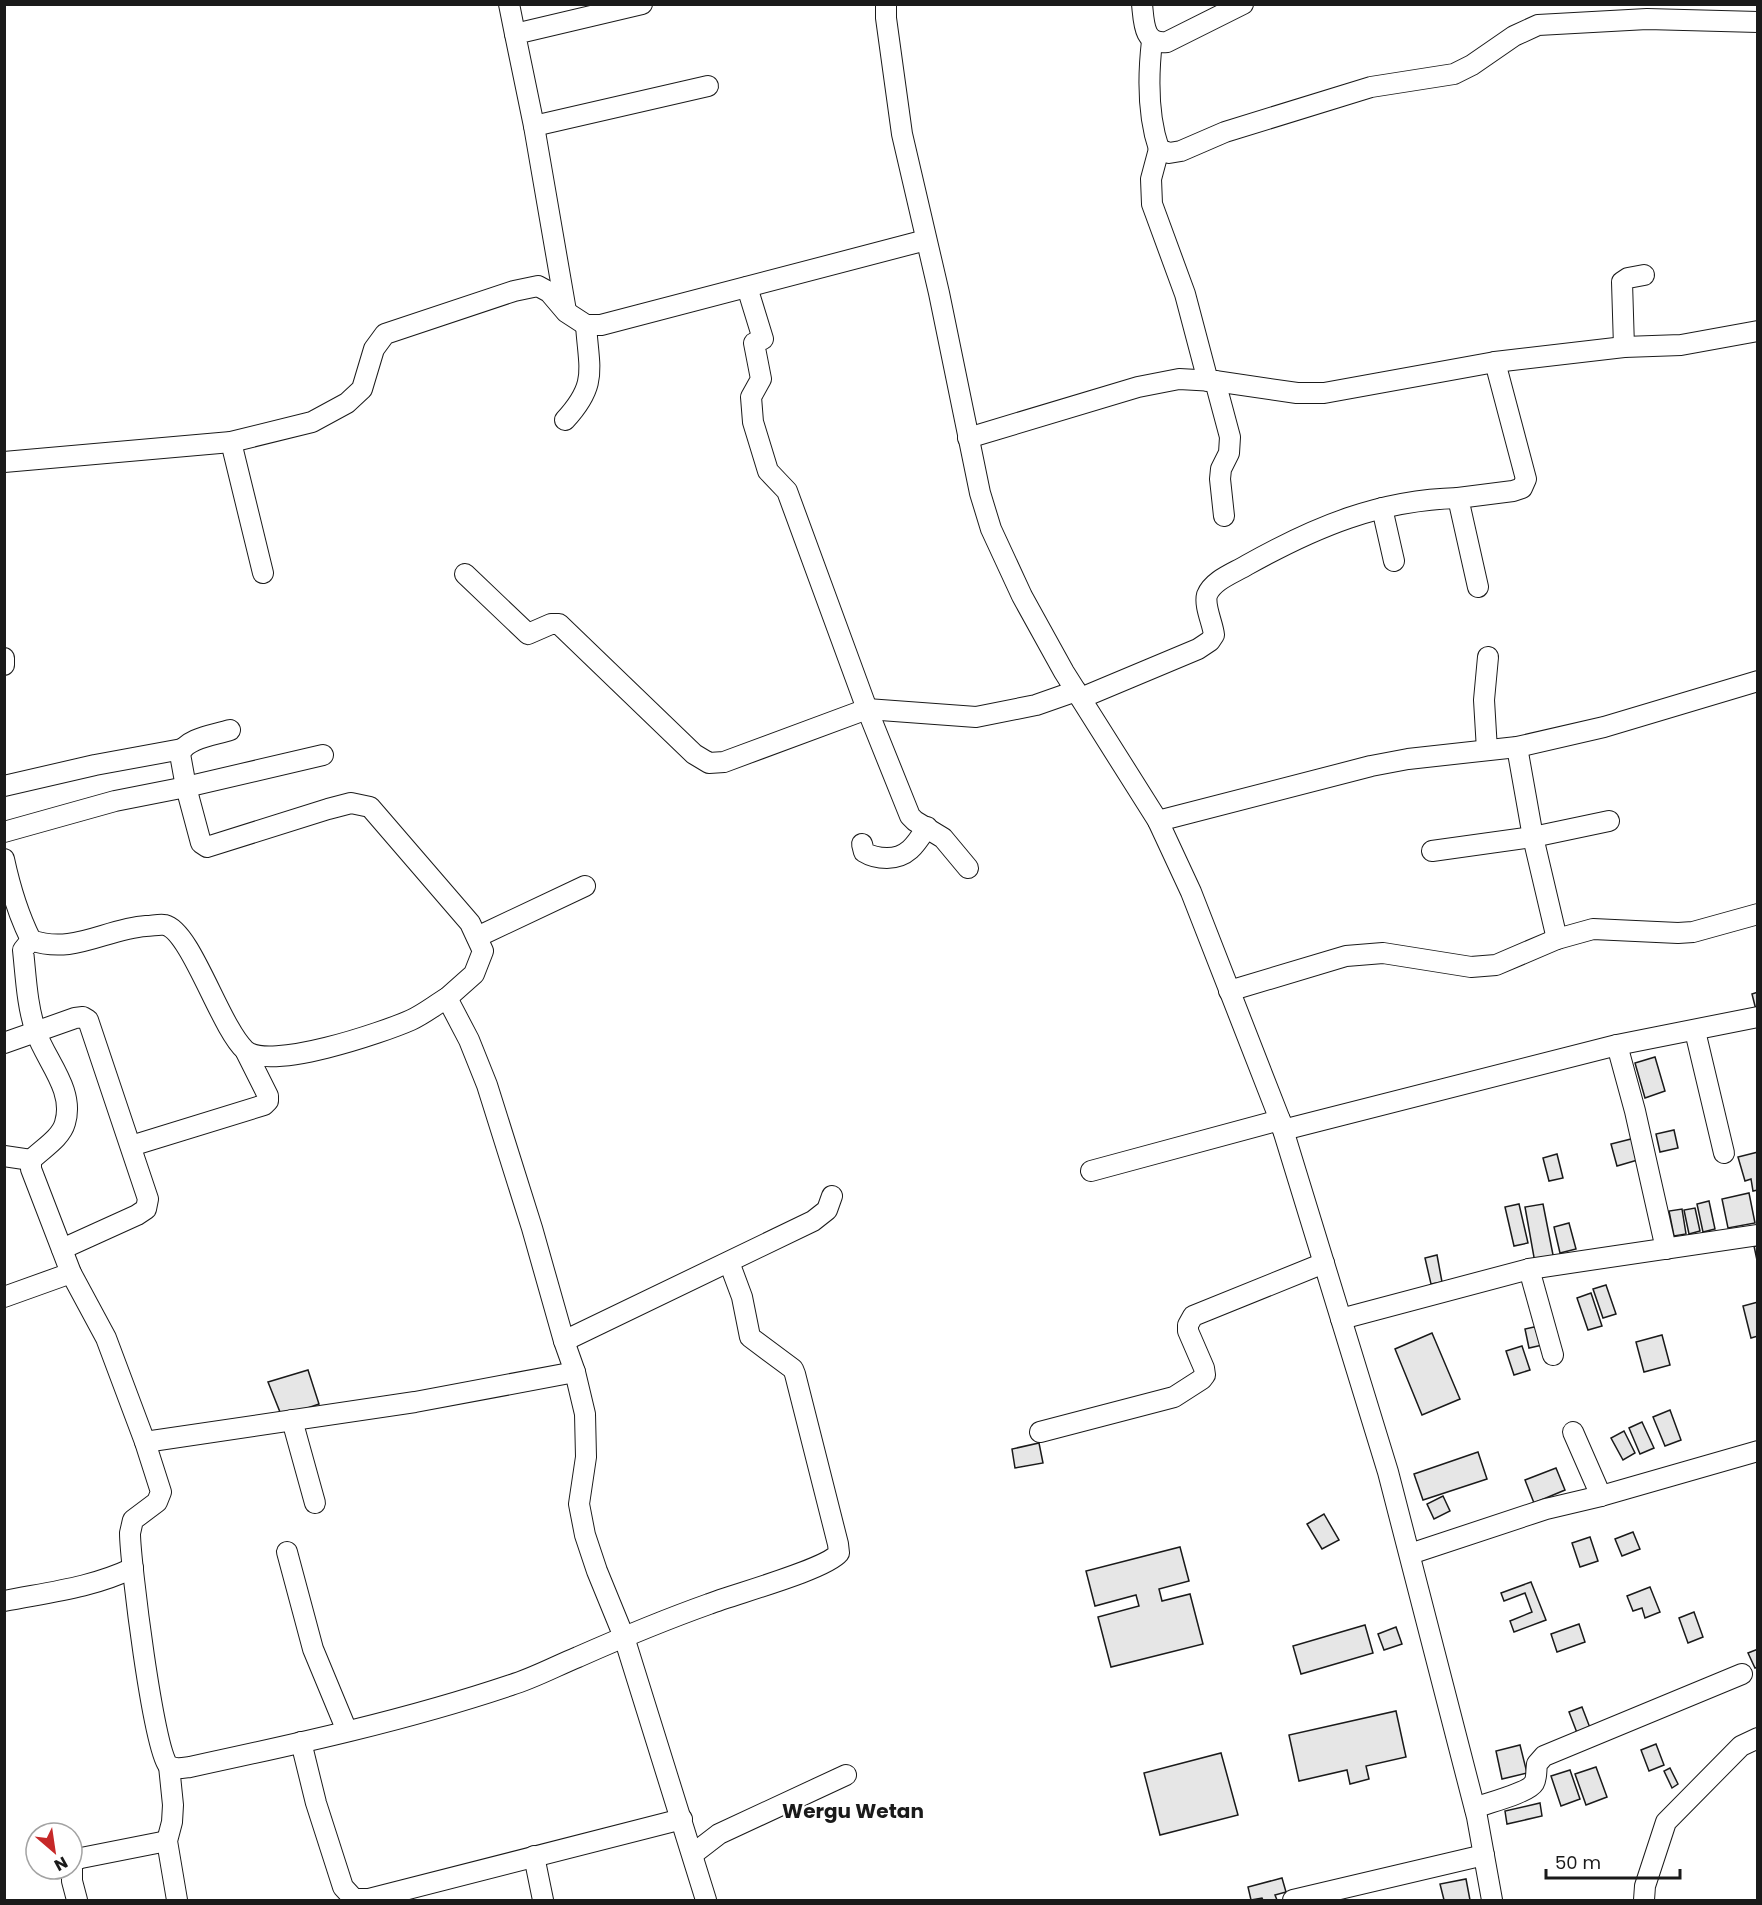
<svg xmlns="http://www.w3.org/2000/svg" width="1762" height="1905" font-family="Poppins,sans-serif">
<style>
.building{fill:#e6e6e6;stroke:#1a1a1a;stroke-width:1.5}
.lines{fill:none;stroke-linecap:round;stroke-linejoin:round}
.minor-casing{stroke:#1a1a1a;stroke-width:22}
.minor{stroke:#fff;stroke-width:20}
.labels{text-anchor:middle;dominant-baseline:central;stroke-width:4.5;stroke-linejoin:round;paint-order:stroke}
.quarter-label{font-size:20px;font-weight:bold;fill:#1a1a1a;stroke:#fff}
</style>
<rect width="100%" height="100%" fill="#fff"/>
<!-- building -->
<g class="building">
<polygon points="1758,992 1758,1014 1757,1014 1752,994"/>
<polygon points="1655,1057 1665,1091 1645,1098 1635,1063"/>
<polygon points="1674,1130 1678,1148 1660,1152 1656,1134"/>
<polygon points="1635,1138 1641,1159 1617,1166 1611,1144"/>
<polygon points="1758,1152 1758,1190 1753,1191 1751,1179 1745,1181 1738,1157"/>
<polygon points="1557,1154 1563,1178 1549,1181 1543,1158"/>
<polygon points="1749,1193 1755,1223 1728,1228 1722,1199"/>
<polygon points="1709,1201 1715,1229 1703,1232 1697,1204"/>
<polygon points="1519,1204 1528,1243 1514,1246 1505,1207"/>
<polygon points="1543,1204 1554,1260 1535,1263 1525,1207"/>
<polygon points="1695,1208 1700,1231 1689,1234 1684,1210"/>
<polygon points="1682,1209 1686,1234 1674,1236 1669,1211"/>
<polygon points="1569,1223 1576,1249 1560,1253 1554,1227"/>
<polygon points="1754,1246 1758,1246 1758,1265"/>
<polygon points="1437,1255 1442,1282 1431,1284 1425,1258"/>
<polygon points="1606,1285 1616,1314 1603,1318 1593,1289"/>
<polygon points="1591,1293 1602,1326 1588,1330 1577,1298"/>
<polygon points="1758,1302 1758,1336 1751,1338 1743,1306"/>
<polygon points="1543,1325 1547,1344 1529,1348 1525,1329"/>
<polygon points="1432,1333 1460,1399 1422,1415 1395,1349"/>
<polygon points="1662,1335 1670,1365 1644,1372 1636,1342"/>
<polygon points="1522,1346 1530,1370 1514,1375 1506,1351"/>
<polygon points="308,1370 319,1404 282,1417 268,1382"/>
<polygon points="1670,1410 1681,1440 1665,1446 1653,1417"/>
<polygon points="1642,1422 1654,1448 1640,1454 1629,1428"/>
<polygon points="1624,1431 1635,1453 1623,1460 1611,1438"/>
<polygon points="1039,1443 1043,1463 1015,1468 1012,1449"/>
<polygon points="1478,1452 1487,1479 1423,1500 1414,1474"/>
<polygon points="1556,1468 1565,1490 1534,1503 1525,1480"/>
<polygon points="1443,1496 1450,1511 1434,1519 1427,1504"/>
<polygon points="1324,1514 1339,1540 1322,1549 1307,1524"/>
<polygon points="1633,1532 1640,1549 1622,1556 1615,1539"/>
<polygon points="1590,1537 1598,1561 1580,1567 1572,1543"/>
<polygon points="1180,1547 1189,1581 1159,1589 1162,1601 1190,1594 1203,1644 1111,1667 1098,1617 1139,1606 1136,1595 1095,1606 1086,1571"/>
<polygon points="1531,1582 1546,1620 1514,1632 1510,1621 1532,1612 1525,1593 1504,1601 1501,1593"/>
<polygon points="1650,1587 1660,1612 1645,1618 1642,1608 1633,1611 1627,1596"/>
<polygon points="1694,1612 1703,1637 1688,1643 1679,1618"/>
<polygon points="1579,1624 1585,1642 1557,1652 1551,1634"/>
<polygon points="1365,1625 1373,1653 1301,1674 1293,1646"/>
<polygon points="1396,1627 1402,1644 1384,1650 1378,1634"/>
<polygon points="1758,1649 1758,1667 1755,1668 1748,1653"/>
<polygon points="1582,1707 1592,1733 1579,1738 1569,1712"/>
<polygon points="1396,1711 1406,1757 1366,1766 1369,1779 1350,1784 1347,1770 1299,1781 1289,1735"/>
<polygon points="1656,1744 1664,1765 1649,1771 1641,1750"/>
<polygon points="1520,1745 1527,1773 1502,1779 1496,1751"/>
<polygon points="1221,1753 1238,1815 1160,1835 1144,1773"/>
<polygon points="1596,1767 1607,1797 1586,1805 1575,1774"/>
<polygon points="1670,1768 1678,1784 1672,1788 1664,1771"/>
<polygon points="1570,1770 1580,1799 1561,1806 1551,1776"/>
<polygon points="1540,1803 1542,1816 1507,1824 1505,1811"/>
<polygon points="1282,1878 1286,1892 1275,1895 1277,1900 1263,1900 1262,1898 1251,1900 1248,1887"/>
<polygon points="1466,1879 1470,1900 1444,1900 1440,1884"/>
</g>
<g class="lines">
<defs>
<g id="minor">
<polyline points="509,4 515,34"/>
<polyline points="886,4 886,18 902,134 939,293 980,493 991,529 1022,596 1064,672 1158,821 1191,892 1280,1120 1388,1472 1477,1817 1492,1900"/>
<path d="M1142,4C1144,22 1143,45 1167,42L1243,4"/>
<path d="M1152,41C1148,76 1147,114 1159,149L1169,153L1181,151L1225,132L1371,87L1454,74L1472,65L1514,36L1538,25L1647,19L1758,22"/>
<polyline points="534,126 708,86"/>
<polyline points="1159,149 1151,179 1152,204 1185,294 1208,381"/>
<polyline points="747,287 763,339 754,343 761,379 751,397 753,422 768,471 787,491 867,709 910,816 915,821 943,838 968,868"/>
<polyline points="566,311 534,126 515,34 642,4"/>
<polyline points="1624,347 1622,282 1628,278 1644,275"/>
<polyline points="1215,381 1230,437 1229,453 1221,469 1220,479 1224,516"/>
<path d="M565,420C598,384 589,370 586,325"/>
<polyline points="968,438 1138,387 1179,379 1215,381 1297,393 1324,393 1495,362 1624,347 1681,345 1758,331"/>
<polyline points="231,442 263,573"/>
<polyline points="4,462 231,442 312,422 347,403 362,389 374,349 385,334 514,291 538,286 549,292 566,312 586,325 601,325 926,240"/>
<polyline points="1382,508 1394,561"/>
<polyline points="465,574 528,634 551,624 559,624 694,754 709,763 724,762 867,709 976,717 1036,705 1076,691"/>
<polyline points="1478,587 1458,498 1513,491 1522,488 1526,479 1495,362"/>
<polyline points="4,658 4,665"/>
<path d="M1081,698L1198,649L1210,641L1214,635C1213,624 1204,606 1207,595C1213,580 1234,573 1247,565C1315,527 1379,500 1458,498"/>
<path d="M230,730C215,735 186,738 180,754L186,787L201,843L207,847L328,809L351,803L370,807L470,923L483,951L474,974L447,998"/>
<polyline points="1517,747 1533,837 1557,939"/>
<polyline points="1487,750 1484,700 1488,657"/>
<polyline points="4,786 95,765 182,749"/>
<polyline points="1158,821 1371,766 1408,759 1517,747 1604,727 1758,681"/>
<polyline points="4,832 115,801 186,787 323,755"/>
<path d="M862,844L864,852C872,857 878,858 887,858C908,858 916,844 927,827"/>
<polyline points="1432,851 1533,837 1609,821"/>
<path d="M4,859C10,887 18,914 31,940C73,955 105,929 146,926C152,926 159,924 165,925C191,931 220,1027 245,1050C268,1072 384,1032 411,1020C424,1014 435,1005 447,998L469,1040L487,1085L532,1228L564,1341L575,1372L585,1414L586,1457L579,1504L585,1535L597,1571L624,1637L706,1900"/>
<polyline points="477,937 585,886"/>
<path d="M31,940L23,950C26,978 27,1006 36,1032C46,1061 75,1090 65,1123C61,1138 42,1149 31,1160V1169L71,1273L106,1338L145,1442L161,1492L157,1502L133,1520C132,1524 131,1529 130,1533C130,1561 154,1752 168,1765C174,1770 182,1768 190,1767C297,1744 407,1720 511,1685C534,1678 556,1666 578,1657C621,1638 664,1620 709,1604C734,1594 825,1570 839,1553L838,1544L795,1374L793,1369L750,1337L742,1297L729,1262"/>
<polyline points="1229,991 1346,956 1383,953 1471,967 1496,965 1557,939 1593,929 1678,933 1693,932 1758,914"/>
<polyline points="1695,1031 1724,1153"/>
<polyline points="4,1043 75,1018 83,1017 88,1020 148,1199 146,1209 137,1215 62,1249"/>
<polyline points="1617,1045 1635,1111 1666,1249"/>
<polyline points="1283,1130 1617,1045 1758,1017"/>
<polyline points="131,1146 264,1105 268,1101 268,1096 246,1052"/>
<polyline points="4,1156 31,1160"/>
<polyline points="1091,1171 1280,1120"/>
<polyline points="1529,1269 1553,1355"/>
<polyline points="4,1297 71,1273"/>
<polyline points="1341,1319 1529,1269 1758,1235"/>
<polyline points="564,1341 813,1221 827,1210 832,1196"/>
<polyline points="292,1420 315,1503"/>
<polyline points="1040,1432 1174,1397 1202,1379 1205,1375 1204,1368 1188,1331 1188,1325 1193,1316 1324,1263"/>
<polyline points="1573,1432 1601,1496"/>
<polyline points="145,1442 415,1402 575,1372"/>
<polyline points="287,1552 313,1649 347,1731"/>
<polyline points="1410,1554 1546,1509 1601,1496 1758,1451"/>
<path d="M4,1601C50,1592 91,1588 133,1568"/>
<polyline points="301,1742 316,1803 343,1887 354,1899 369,1899 682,1819"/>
<polyline points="169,1766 173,1805 172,1822 167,1841 177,1900"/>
<path d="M1475,1808C1487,1803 1528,1793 1534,1783C1537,1778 1536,1770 1537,1764L1544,1756L1742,1674"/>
<polyline points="693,1854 719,1834 846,1775"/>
<polyline points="534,1856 543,1900"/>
<polyline points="72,1865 75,1860 81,1858 167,1841"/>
<polyline points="72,1869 72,1881 77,1900"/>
<polyline points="1293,1900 1484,1855"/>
<polyline points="1644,1900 1645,1886 1666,1822 1741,1746 1758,1738"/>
</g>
</defs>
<!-- minor casing -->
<use href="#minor" class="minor-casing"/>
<!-- minor -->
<use href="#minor" class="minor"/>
</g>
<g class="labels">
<!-- quarter labels -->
<g class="quarter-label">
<text x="853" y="1811">Wergu Wetan</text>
</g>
</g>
<!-- border -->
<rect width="1762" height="1905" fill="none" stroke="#1a1a1a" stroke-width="12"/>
<!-- north arrow -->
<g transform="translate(54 1851) rotate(151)"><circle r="28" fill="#ffffff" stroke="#a3a3a3" stroke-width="1.5"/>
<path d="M0-4.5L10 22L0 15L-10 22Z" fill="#c62828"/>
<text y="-9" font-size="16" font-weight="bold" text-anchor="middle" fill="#1a1a1a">N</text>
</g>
<!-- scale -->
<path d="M1546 1869v9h134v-9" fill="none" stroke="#1a1a1a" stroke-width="3"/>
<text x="1555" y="1869" font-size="18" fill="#1a1a1a" stroke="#ffffff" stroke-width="4.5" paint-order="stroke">50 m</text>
</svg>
